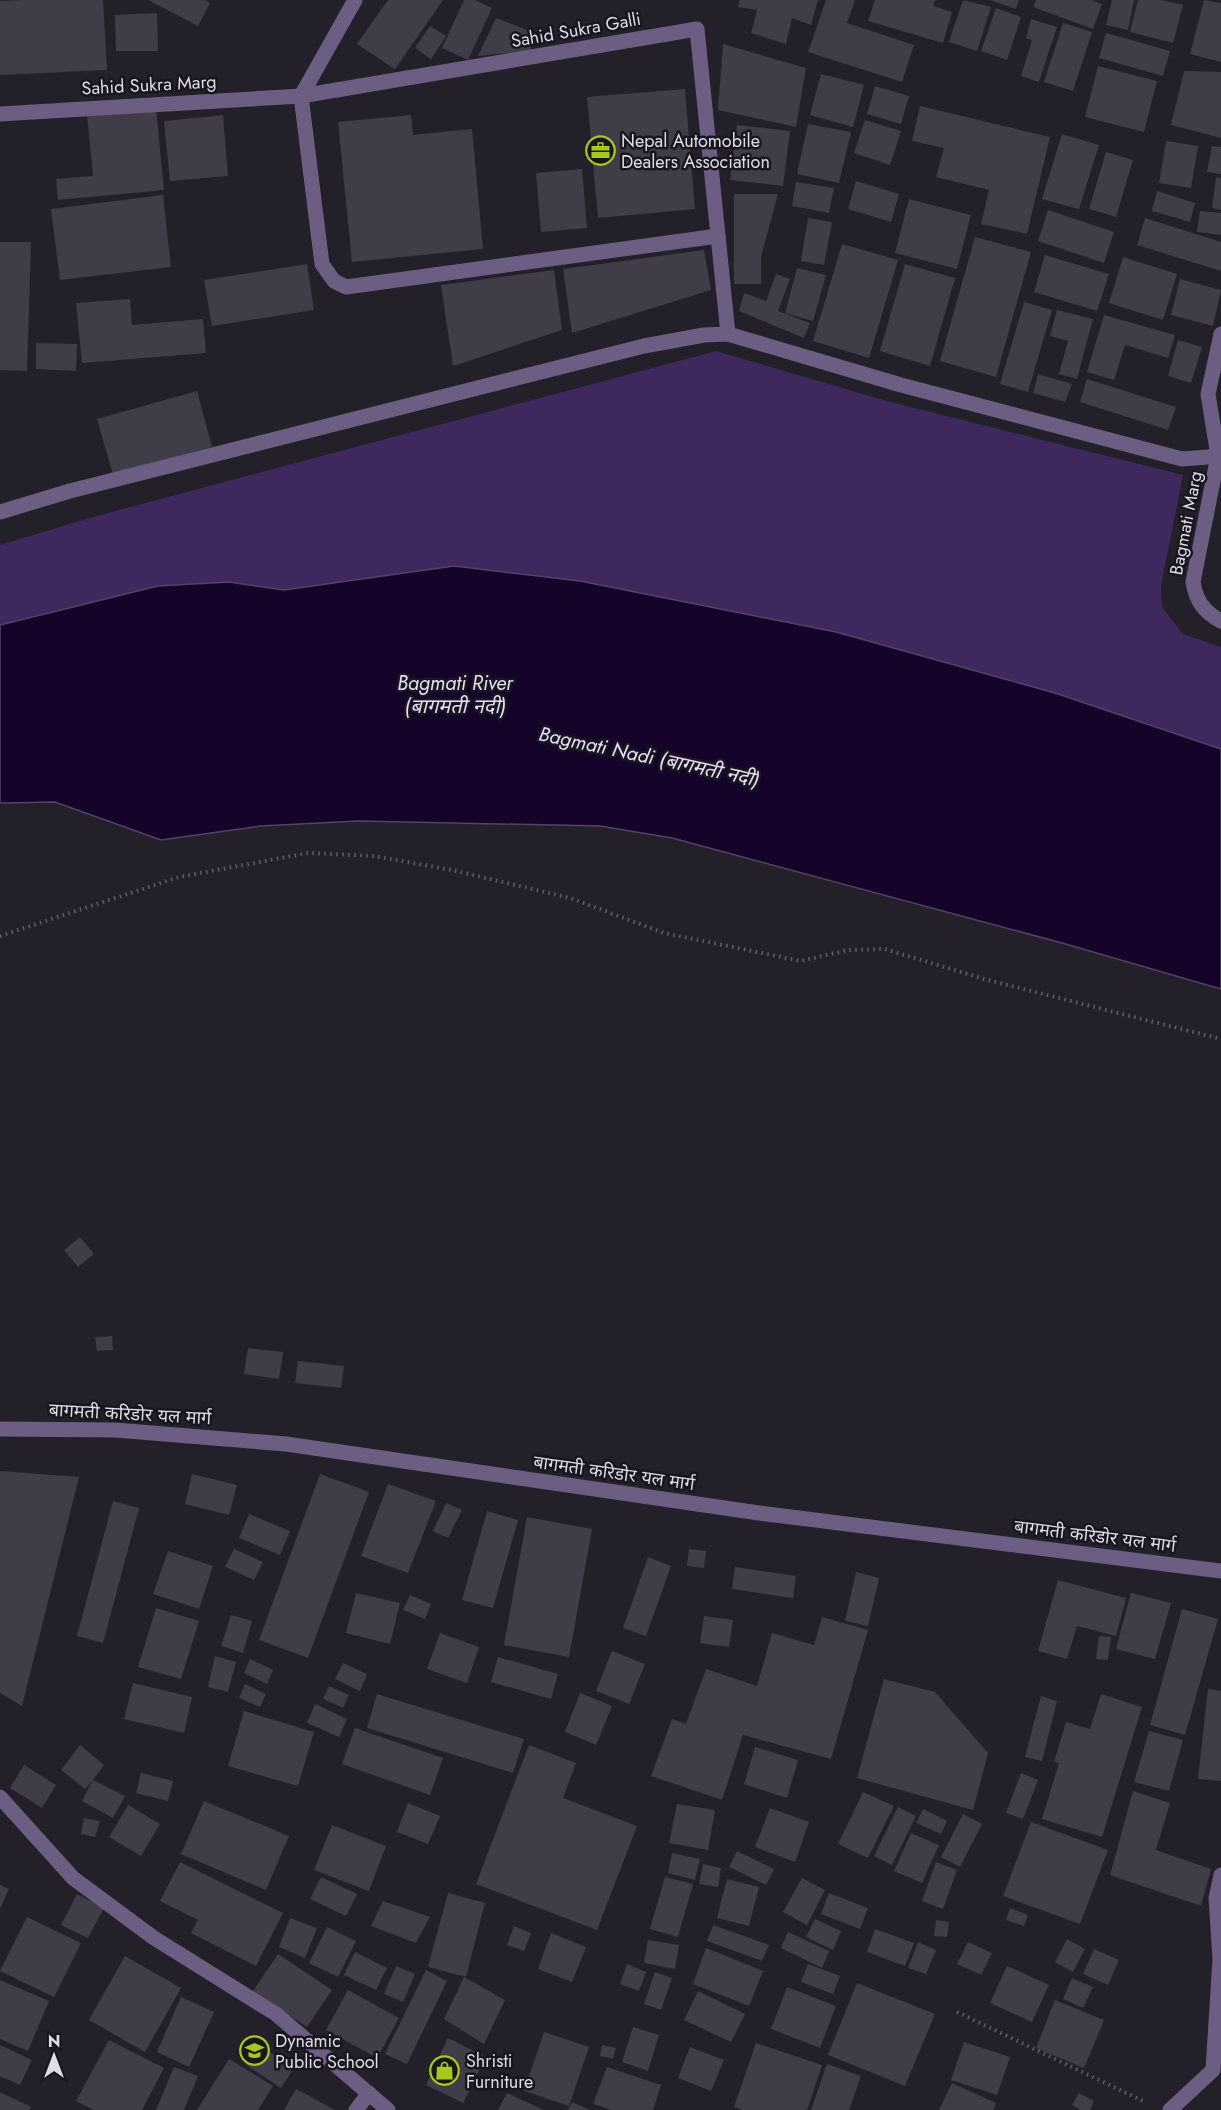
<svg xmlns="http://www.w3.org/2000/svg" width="1221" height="2110" font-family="Jost,'Noto Sans Devanagari',sans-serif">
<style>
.green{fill:#3f285e}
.water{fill:#16032a;stroke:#524462;stroke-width:1.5}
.building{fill:#403c48}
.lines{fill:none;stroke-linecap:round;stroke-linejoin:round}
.path{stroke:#615f68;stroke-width:4;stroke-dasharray:1.5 4.5;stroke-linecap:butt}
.minor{stroke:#6b5e82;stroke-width:15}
.tertiary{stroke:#6b5e82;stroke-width:15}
.labels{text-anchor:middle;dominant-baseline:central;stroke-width:5;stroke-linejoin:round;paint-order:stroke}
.street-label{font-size:18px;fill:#dfdde4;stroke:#1a1621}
.poi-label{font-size:18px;fill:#dfdde4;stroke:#1a1621;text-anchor:start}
.water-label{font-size:20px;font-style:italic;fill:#e6def5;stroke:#1a1621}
</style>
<rect width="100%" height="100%" fill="#23202a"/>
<!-- green -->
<polygon class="green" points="716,351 890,402 1183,475 1161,585 1162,607 1183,634 1221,647 1221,749 1055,693 836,632 580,581 454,566 284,590 229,582 158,586 0,625 0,545 93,517"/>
<!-- water -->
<polygon class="water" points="454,566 580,581 836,632 1055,693 1221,749 1221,989 1062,943 672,838 600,826 358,821 261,826 161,840 55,802 0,803 0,625 158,586 229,582 284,590"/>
<!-- building -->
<g class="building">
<polygon points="21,0 103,0 107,70 0,75 0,1"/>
<polygon points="148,0 205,0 210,3 198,26"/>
<polygon points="388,0 443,0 395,69 357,44"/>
<polygon points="464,0 475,0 492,8 468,60 442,48"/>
<polygon points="740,0 818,0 811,25 792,18 786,44 751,33 757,10 738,7"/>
<polygon points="826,0 855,0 847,23 914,45 902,82 808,52"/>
<polygon points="875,0 935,0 933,6 952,12 943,43 868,21"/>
<polygon points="963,0 991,7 977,51 949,42"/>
<polygon points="990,0 1019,0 1016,9"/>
<polygon points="1036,0 1091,0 1102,4 1093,29 1033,7"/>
<polygon points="1112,0 1134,0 1128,30 1106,25"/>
<polygon points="1138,0 1161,0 1183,5 1173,43 1130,32"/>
<polygon points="1204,0 1221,3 1221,62 1190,54"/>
<polygon points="996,8 1021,17 1007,60 981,51"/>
<polygon points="157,13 158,51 116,51 115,15"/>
<polygon points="496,18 530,31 531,51 478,56"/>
<polygon points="1031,19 1057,27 1039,82 1021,76 1032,40 1026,38"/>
<polygon points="1063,23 1092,32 1073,91 1044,82"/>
<polygon points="430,26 446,36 431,59 415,48"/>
<polygon points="1106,33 1170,51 1163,76 1099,58"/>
<polygon points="723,44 806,68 796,127 718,110"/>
<polygon points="1098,66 1157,81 1144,132 1085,117"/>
<polygon points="1184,71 1221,72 1221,138 1171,125"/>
<polygon points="821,74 864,85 853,127 810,115"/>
<polygon points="875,86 909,96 901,124 867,114"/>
<polygon points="685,89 695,209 598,218 587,97"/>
<polygon points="920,106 1050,137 1027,234 981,224 989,190 936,177 944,148 912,141"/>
<polygon points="156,109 164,190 58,200 56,179 93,176 87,115"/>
<polygon points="223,115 228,176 170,181 164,121"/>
<polygon points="411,115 413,135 472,129 483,249 352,262 338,122"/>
<polygon points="865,120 901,131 890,165 854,153"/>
<polygon points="808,124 851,132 839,183 797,174"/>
<polygon points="737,125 790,131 783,186 730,180"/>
<polygon points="1062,134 1099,145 1079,209 1042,199"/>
<polygon points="1166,141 1198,146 1191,188 1159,183"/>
<polygon points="1212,146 1221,147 1221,174 1207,172"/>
<polygon points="1106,152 1133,160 1116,217 1089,209"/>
<polygon points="582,169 587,228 541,232 536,173"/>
<polygon points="1216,177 1221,178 1221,210 1212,208"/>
<polygon points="856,181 899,194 891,222 848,209"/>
<polygon points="796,182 834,188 829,213 792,206"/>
<polygon points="1157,191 1195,203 1190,222 1152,211"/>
<polygon points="734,194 778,194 761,257 761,284 734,284"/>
<polygon points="163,195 171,267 60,280 51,209"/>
<polygon points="909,199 971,215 957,269 895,253"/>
<polygon points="1048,210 1114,232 1104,263 1038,241"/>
<polygon points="1200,211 1221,213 1221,235 1197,232"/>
<polygon points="808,218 832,222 824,265 801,261"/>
<polygon points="1145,218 1221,242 1221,271 1137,245"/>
<polygon points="975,237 1031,252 996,377 940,361"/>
<polygon points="0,242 31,242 27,371 0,370"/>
<polygon points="842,244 898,260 869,358 813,341"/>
<polygon points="704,250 711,290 572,333 563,269"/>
<polygon points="1045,255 1109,274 1097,311 1034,292"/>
<polygon points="1123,257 1177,274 1163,320 1109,303"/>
<polygon points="307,264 314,310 212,326 204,280"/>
<polygon points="905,264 955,278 930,366 880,351"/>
<polygon points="797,268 826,275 813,321 785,313"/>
<polygon points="554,270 562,330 453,366 441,285"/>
<polygon points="776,274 790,279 778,311 810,323 804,338 739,311 744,293 766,301"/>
<polygon points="1180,279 1221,290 1213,326 1171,315"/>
<polygon points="130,299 132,325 203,319 206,353 82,363 76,303"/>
<polygon points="1024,302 1052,310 1028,392 1000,384"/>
<polygon points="1057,310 1093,319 1077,379 1059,374 1068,341 1050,336"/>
<polygon points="1104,315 1175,335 1168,358 1125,345 1114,380 1087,372"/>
<polygon points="1178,340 1202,347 1191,383 1168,376"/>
<polygon points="36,343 77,344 76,371 36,369"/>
<polygon points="1038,374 1072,384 1065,402 1033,393"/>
<polygon points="1087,379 1176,407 1168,430 1080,402"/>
<polygon points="197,391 212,447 113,475 97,419"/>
<polygon points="80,1237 94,1254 78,1267 64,1250"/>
<polygon points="112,1336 113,1350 97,1351 95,1337"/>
<polygon points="248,1348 283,1352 279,1379 244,1374"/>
<polygon points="298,1361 344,1366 341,1388 295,1383"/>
<polygon points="0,1471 79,1477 22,1706 0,1693"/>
<polygon points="192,1474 237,1485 229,1515 185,1504"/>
<polygon points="320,1474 369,1492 308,1658 259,1640"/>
<polygon points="388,1484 436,1501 408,1573 361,1556"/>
<polygon points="113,1501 139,1508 103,1643 77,1636"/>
<polygon points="446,1503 462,1510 448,1538 433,1531"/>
<polygon points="487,1511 518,1520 493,1608 462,1600"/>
<polygon points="249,1514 290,1531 280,1555 239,1538"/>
<polygon points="527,1517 592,1529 569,1657 504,1645"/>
<polygon points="234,1549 263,1562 254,1580 225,1567"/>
<polygon points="689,1549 706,1551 704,1568 687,1566"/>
<polygon points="168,1551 213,1566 199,1609 153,1594"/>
<polygon points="648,1557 671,1566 646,1636 623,1628"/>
<polygon points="735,1567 796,1576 793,1598 732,1589"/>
<polygon points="856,1572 879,1578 868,1626 845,1621"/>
<polygon points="1058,1580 1126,1598 1116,1636 1077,1626 1067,1659 1038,1651"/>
<polygon points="356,1593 400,1603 390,1644 346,1633"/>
<polygon points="1131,1593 1171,1603 1155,1659 1116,1649"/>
<polygon points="410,1595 431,1604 425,1619 403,1610"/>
<polygon points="156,1608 199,1621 181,1679 138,1667"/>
<polygon points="1182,1609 1218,1619 1185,1735 1150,1725"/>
<polygon points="231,1615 252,1621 243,1653 221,1646"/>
<polygon points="704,1616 733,1620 729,1647 700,1643"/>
<polygon points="822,1617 868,1630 831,1759 743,1735 722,1800 651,1776 672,1719 686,1724 706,1669 757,1686 772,1633 814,1645"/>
<polygon points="440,1633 479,1647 467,1683 427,1669"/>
<polygon points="1099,1636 1111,1637 1108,1660 1096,1659"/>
<polygon points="612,1651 645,1664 629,1704 596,1691"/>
<polygon points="215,1656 236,1662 228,1692 208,1687"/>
<polygon points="498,1657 558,1674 551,1699 491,1682"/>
<polygon points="250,1659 273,1670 267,1684 244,1673"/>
<polygon points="343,1663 367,1674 360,1691 335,1679"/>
<polygon points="884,1679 935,1692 988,1753 973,1810 857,1778"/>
<polygon points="133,1683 192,1697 184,1733 124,1719"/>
<polygon points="245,1684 266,1694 260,1707 239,1698"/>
<polygon points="329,1686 349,1695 343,1708 323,1699"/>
<polygon points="1208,1689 1221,1691 1221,1781 1198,1779"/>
<polygon points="580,1693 612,1706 596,1745 565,1732"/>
<polygon points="377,1694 524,1739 513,1773 367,1728"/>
<polygon points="1101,1694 1142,1707 1102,1837 1042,1819 1059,1763 1054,1762 1066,1722 1090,1729"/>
<polygon points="1041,1696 1057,1701 1042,1761 1025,1757"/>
<polygon points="315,1704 347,1719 339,1737 307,1723"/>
<polygon points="244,1711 314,1732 298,1786 228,1766"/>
<polygon points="355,1728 443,1758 430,1795 342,1764"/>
<polygon points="1149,1731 1183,1740 1169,1791 1134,1782"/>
<polygon points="80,1745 104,1765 93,1780 125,1796 113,1818 82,1801 93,1780 85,1789 61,1770"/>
<polygon points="529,1745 576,1763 563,1798 637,1826 597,1930 476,1884"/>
<polygon points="755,1747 798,1760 787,1798 744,1784"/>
<polygon points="24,1765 56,1785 42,1808 10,1788"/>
<polygon points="141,1773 173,1781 168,1801 136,1793"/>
<polygon points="1021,1773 1038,1780 1023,1819 1006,1813"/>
<polygon points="1133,1791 1170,1803 1156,1850 1211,1869 1201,1906 1110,1875"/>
<polygon points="863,1792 894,1806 868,1858 838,1844"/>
<polygon points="204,1801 289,1836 266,1890 181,1854"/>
<polygon points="408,1803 440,1816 428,1844 397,1832"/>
<polygon points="677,1804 715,1810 708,1850 669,1843"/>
<polygon points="128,1805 160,1824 141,1856 109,1837"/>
<polygon points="898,1807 916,1816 892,1865 874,1856"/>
<polygon points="770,1808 809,1822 795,1862 755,1847"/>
<polygon points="923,1809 947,1821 941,1834 916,1823"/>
<polygon points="963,1814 982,1824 960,1867 941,1857"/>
<polygon points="84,1818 100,1821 95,1837 81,1834"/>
<polygon points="1031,1822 1108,1850 1080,1924 1003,1896"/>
<polygon points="332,1825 386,1846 369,1891 314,1870"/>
<polygon points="911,1833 939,1845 922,1883 894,1871"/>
<polygon points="737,1851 774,1869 766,1885 729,1867"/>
<polygon points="672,1853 700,1859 695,1880 668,1873"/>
<polygon points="180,1862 283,1913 256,1966 191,1933 198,1920 160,1901"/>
<polygon points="936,1862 957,1870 943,1909 922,1901"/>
<polygon points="703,1864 721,1868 718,1887 699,1884"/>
<polygon points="321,1877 357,1894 346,1916 310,1899"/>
<polygon points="665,1877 693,1884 678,1937 650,1929"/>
<polygon points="802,1878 825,1890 807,1925 783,1912"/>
<polygon points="727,1879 759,1887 749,1926 717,1918"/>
<polygon points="0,1885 9,1889 0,1909"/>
<polygon points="448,1893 485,1903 466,1977 428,1967"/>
<polygon points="829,1893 868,1908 860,1929 821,1914"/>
<polygon points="77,1894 104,1908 88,1938 61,1925"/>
<polygon points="383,1901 430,1917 416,1943 371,1926"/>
<polygon points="1010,1908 1028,1915 1024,1926 1006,1920"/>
<polygon points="27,1917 81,1943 54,1997 0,1971"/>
<polygon points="290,1918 317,1928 305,1958 279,1947"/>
<polygon points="815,1919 841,1931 833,1950 806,1937"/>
<polygon points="936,1920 949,1922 947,1937 934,1936"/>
<polygon points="713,1925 769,1945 762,1961 707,1941"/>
<polygon points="514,1926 531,1933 524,1951 507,1945"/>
<polygon points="327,1927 356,1941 338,1977 309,1963"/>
<polygon points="875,1929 914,1943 905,1966 867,1952"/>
<polygon points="788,1932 829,1951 822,1968 781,1948"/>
<polygon points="551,1933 586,1947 572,1982 538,1969"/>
<polygon points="1067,1939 1085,1949 1073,1972 1055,1962"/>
<polygon points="648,1940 679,1945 675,1969 644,1963"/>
<polygon points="918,1942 936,1950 926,1974 908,1968"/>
<polygon points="968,1942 992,1953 981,1975 957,1964"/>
<polygon points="706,1948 763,1971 749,2006 693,1984"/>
<polygon points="1094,1949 1119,1960 1108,1985 1083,1974"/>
<polygon points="355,1952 387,1968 376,1990 344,1975"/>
<polygon points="278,1954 332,1990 307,2027 253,1991"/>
<polygon points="125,1956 181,1988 145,2052 89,2020"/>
<polygon points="627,1964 646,1972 639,1991 620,1984"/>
<polygon points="808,1964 840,1976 833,1994 801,1982"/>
<polygon points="396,1966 415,1974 403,2002 384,1994"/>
<polygon points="1007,1966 1049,1985 1032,2022 990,2003"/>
<polygon points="426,1970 447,1981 407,2064 385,2054"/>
<polygon points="655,1972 672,1978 661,2010 644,2004"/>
<polygon points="464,1977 505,2000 484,2044 444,2019"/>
<polygon points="1072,1978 1093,1987 1083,2008 1063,1999"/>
<polygon points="0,1980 49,2001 28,2051 0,2039"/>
<polygon points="857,1983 935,2014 905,2086 828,2055"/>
<polygon points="787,1987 836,2006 820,2048 771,2029"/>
<polygon points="348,1990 399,2018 377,2058 326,2030"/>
<polygon points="698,1991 745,2014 731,2042 684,2020"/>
<polygon points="181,1997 214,2012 189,2067 157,2052"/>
<polygon points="1055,2000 1104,2020 1084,2068 1036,2048"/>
<polygon points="633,2027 659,2035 648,2071 622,2062"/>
<polygon points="544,2032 589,2047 569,2106 524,2091"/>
<polygon points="448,2038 486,2057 463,2103 426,2085"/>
<polygon points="109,2040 164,2068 142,2110 94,2110 76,2101"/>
<polygon points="964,2042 1010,2057 997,2095 951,2080"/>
<polygon points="756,2043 822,2065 807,2110 743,2110 734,2107"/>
<polygon points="0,2045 32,2060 20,2085 0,2076"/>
<polygon points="259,2045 294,2068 281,2088 246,2065"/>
<polygon points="602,2045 616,2048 613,2059 600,2056"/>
<polygon points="690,2047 724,2060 711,2091 678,2078"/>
<polygon points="229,2059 273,2086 258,2110 197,2110"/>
<polygon points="827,2064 861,2076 849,2110 811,2110"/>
<polygon points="174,2067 198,2076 184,2110 156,2110"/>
<polygon points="607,2067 661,2085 653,2110 612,2110 593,2104"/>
<polygon points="952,2083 996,2103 993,2110 939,2110"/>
<polygon points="296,2089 335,2110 284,2110"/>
<polygon points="0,2092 31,2107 29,2110 0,2110"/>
<polygon points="507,2093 544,2110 498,2110"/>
<polygon points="1079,2093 1094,2101 1090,2110 1081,2110 1072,2105"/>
<polygon points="572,2102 590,2110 568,2110"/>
</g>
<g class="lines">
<!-- path -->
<g class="path">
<polyline points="0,936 179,877 308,853 374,856 452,870 570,898 664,933 801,961 848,950 885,949 984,979 1221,1039"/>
<polyline points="957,2012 1145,2102"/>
</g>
<!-- minor -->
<g class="minor">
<polyline points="301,96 322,264 334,281 346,287 718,236"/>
<polyline points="301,96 355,0"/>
<polyline points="0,114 301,96 697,29 728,334"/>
<path d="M1221,334L1208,394L1218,456L1193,582C1196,601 1204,612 1221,621"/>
<polyline points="0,512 70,491 644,346 704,335 728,334 901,385 1182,459 1221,456"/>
<polyline points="0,1797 73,1878 154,1938 276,2014 388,2110"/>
<polyline points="356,2110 369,2093"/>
<polyline points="1170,2110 1213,2070 1220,1959 1216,1898 1221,1875"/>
</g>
<!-- tertiary -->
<polyline class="tertiary" points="0,1429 115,1430 286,1444 759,1513 1221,1571"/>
</g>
<!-- icons -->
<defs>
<symbol id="office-ring" viewBox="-11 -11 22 22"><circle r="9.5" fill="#1a1621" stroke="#a7c81f" stroke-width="1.5"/><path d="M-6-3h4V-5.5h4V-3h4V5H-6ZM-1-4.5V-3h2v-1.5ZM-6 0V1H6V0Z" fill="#a7c81f"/></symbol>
<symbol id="school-ring" viewBox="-11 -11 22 22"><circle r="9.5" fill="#1a1621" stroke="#a7c81f" stroke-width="1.5"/><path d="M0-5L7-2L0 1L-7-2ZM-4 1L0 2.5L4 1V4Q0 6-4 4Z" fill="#a7c81f"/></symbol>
<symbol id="shop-ring" viewBox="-11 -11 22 22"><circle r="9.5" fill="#1a1621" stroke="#a7c81f" stroke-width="1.5"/><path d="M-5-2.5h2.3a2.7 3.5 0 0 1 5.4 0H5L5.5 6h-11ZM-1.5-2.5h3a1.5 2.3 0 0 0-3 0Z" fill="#a7c81f"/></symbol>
</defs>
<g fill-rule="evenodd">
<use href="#office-ring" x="584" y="134" width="33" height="33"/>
<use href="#school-ring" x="238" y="2034" width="33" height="33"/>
<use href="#shop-ring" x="428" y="2054" width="33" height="33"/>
</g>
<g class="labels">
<!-- street labels -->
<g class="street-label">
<text transform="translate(576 30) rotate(-10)">Sahid Sukra Galli</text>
<text transform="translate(149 85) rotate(-3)">Sahid Sukra Marg</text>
<text transform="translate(1186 523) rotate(-79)">Bagmati Marg</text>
<text transform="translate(130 1414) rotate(3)">बागमती करिडोर यल मार्ग</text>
<text transform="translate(614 1473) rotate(8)">बागमती करिडोर यल मार्ग</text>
<text transform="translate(1095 1536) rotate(7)">बागमती करिडोर यल मार्ग</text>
</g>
<!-- poi labels -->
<g class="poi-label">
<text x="621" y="141">Nepal Automobile<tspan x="621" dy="21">Dealers Association</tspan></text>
<text x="275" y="2041">Dynamic<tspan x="275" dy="21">Public School</tspan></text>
<text x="466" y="2061">Shristi<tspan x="466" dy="21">Furniture</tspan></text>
</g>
<!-- water labels -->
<g class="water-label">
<text x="455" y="683">Bagmati River<tspan x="455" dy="23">(बागमती नदी)</tspan></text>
<text transform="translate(649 757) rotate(12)">Bagmati Nadi (बागमती नदी)</text>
</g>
</g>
<!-- north arrow -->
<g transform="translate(54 2056)" stroke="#1a1621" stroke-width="4.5" paint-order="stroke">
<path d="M0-4.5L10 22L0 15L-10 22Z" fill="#dfdde4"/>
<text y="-9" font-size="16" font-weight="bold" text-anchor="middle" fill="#dfdde4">N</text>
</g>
</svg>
